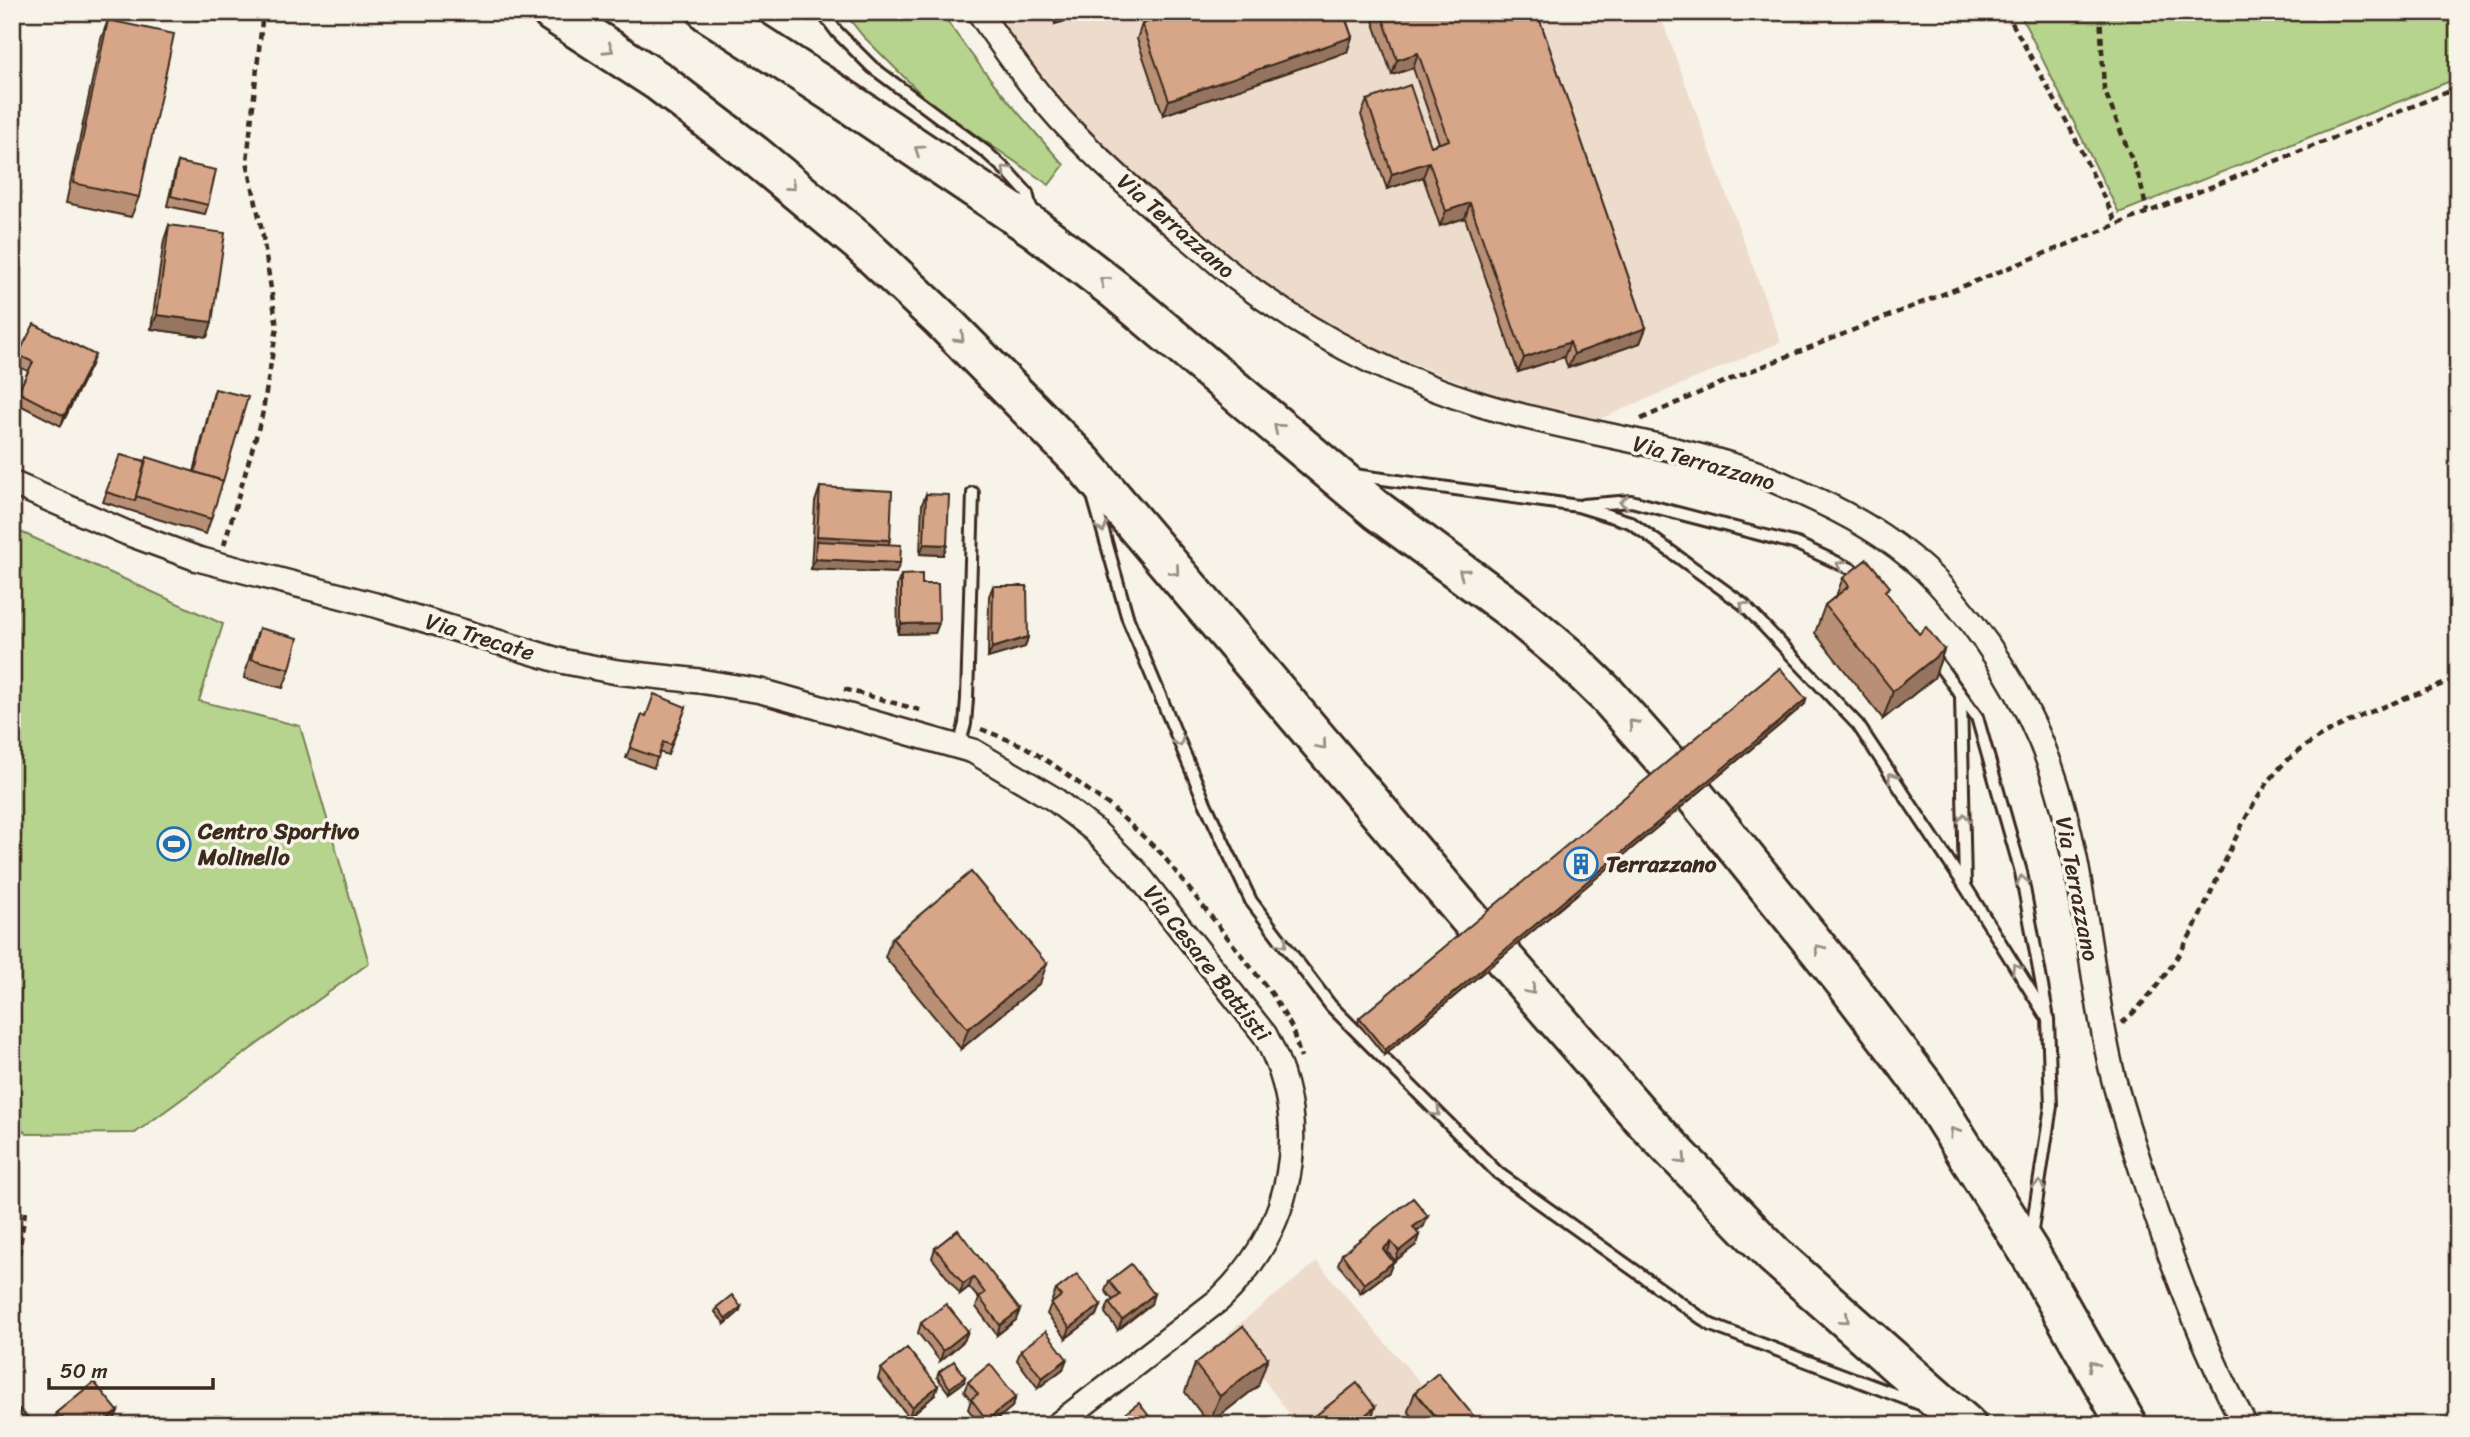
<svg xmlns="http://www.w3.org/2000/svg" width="2470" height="1437" font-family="Sriracha,sans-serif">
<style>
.built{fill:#eddccc}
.green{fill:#b6d48d;stroke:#787f56;stroke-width:2}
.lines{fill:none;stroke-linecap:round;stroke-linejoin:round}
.lane-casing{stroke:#3b2a1e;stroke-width:16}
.street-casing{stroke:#3b2a1e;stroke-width:28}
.highway-casing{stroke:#3b2a1e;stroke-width:44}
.path{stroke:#3b2a1e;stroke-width:4.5;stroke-dasharray:7 5;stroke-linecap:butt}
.lane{stroke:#f7f3e8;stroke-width:10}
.street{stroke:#f7f3e8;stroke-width:23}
.highway{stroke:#f7f3e8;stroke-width:38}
.wall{fill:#b98f76;stroke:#3b2a1e;stroke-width:2}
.shaded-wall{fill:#967460;stroke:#3b2a1e;stroke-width:2}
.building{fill:#d7a689;stroke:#3b2a1e;stroke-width:2}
.oneway{stroke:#998e83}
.labels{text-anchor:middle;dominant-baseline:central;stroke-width:7;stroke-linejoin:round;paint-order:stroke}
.street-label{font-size:23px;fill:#3b2a1e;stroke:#f7f3e8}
.poi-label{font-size:23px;font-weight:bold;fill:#3b2a1e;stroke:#f7f3e8;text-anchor:start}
</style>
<rect width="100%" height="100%" fill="#f7f3e8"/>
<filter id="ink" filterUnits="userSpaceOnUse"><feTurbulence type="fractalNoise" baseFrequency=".0143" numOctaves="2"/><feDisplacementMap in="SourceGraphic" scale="14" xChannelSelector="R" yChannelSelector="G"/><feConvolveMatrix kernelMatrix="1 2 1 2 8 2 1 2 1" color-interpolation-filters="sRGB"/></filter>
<g filter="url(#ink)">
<!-- built -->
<g class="built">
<polygon points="989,12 1659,12 1781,342 1595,421 1486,392 1376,349 1302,312 1193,230 1128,170 1069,110 1015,48"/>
<polygon points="1317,1262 1381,1338 1458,1425 1298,1425 1228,1333"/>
</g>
<!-- green -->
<g class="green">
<path d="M844,12H941C978,67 1020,116 1064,165L1049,185L931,104L862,35Z"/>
<polygon points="2019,12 2458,12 2458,78 2119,213"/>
<polygon points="12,528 223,624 199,701 300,726 369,963 135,1133 27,1134 12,1121"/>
</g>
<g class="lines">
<defs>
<g id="lane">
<polyline points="822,12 837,32 872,67 986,152 1009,173 1027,193 1032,213"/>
<polyline points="1354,475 1578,506 1630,522 1743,604 1858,725 1965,886 2048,1019 2051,1106 2031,1236"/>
<polyline points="1093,496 1128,619 1205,803 1251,901 1331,1006 1498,1173 1711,1325 1920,1404"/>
<polyline points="1583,505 1631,501 1797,544 1851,569 1863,581"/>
<polyline points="1931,654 1977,717 2021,872 2047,1013"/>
<polyline points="1961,696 1965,886"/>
<polyline points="959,746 965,724 967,699 973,493"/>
</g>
<g id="street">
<path d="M979,12C1004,49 1030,86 1060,119C1100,162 1144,201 1189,238C1205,251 1220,265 1236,278C1310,334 1394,378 1482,405C1571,432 1665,442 1753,472C1775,480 1797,491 1819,501C1863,522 1903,546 1937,582C1986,634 2026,698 2050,765C2085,862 2088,969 2111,1068C2120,1108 2135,1148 2147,1187C2174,1269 2204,1349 2245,1425"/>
<path d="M12,483L127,533L198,559L375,605L561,661L617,672L699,681L761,691L973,751L1054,799L1094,830L1136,872L1265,1035C1314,1127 1293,1228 1220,1299L1057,1425"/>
<polyline points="12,1420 17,1425"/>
</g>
<g id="highway">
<polyline points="552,12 658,81 753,154 858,241 941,319 1083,463 1486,938 1645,1121 1774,1255 1966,1425"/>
<polyline points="708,12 849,103 1036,229 1114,289 1378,511 1511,609 1567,656 1607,695 1678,775 1845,982 1924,1086 2029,1252 2127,1425"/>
</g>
</defs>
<!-- lane casing -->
<use href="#lane" class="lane-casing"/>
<!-- street casing -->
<use href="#street" class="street-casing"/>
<!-- highway casing -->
<use href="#highway" class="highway-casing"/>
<!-- path -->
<g class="path">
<polyline points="2006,12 2068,124 2117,224"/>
<polyline points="2100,12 2104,89 2140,180 2147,212"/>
<polyline points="1641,419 1726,381 2458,88"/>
<polyline points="224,545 262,416 277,327 262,231 247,161 263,12"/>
<polyline points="844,689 923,711"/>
<polyline points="981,729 1024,746 1058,768 1110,806 1161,853 1272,994 1291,1026 1301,1058"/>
<path d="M2122,1023C2153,997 2183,952 2200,916C2224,867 2242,812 2278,770C2315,726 2405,700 2458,678"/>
<polyline points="12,1302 25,1212"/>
</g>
<!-- lane -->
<use href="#lane" class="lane"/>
<!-- street -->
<use href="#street" class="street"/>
<!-- highway -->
<use href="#highway" class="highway"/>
</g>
<!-- wall -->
<g class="wall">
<polygon points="1052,12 1095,12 1055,24"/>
<polygon points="1370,12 1537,12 1646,328 1640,343 1568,368 1564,357 1518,372 1465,218 1440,226 1423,177 1387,189 1361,115 1367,100 1431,146 1439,143 1413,68 1392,75"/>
<polygon points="1344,13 1352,37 1347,52 1163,115 1137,39 1142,24"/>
<polygon points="108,20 139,197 131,217 66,203 101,39"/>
<polygon points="178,162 208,205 205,214 167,206 175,172"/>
<polygon points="169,225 212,322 207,337 151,329 164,240"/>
<polygon points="18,355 91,365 61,426 14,402 28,371 15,365"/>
<polygon points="215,389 211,519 206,534 103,502 120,455 194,472 212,399"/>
<polygon points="820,487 890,540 888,545 896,573 811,569 815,502"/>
<polygon points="926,494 947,545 943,555 920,554 922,504"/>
<polygon points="901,575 922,584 939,623 935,633 898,634 897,585"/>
<polygon points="1843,578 1887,594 1919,634 1944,650 1934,678 1883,719 1815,633 1825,605 1836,596"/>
<polygon points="993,586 1028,637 1025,647 988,658 989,596"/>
<polygon points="259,628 290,669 283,688 244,678 252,648"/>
<polygon points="1806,699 1805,704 1384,1055 1358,1023 1359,1018"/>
<polygon points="686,707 668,755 659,752 654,768 626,758 642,715 646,716"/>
<polygon points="892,938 1040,983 961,1049 885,957"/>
<polygon points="1424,1226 1417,1232 1416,1245 1395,1261 1388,1252 1386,1253 1393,1262 1389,1272 1361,1293 1338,1264 1342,1254"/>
<polygon points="958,1230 1016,1320 997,1335 976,1307 979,1299 969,1287 960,1294 932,1258 935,1248"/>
<polygon points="1109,1281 1151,1304 1118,1330 1105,1313 1109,1303 1113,1300 1105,1291"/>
<polygon points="1056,1290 1101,1305 1097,1315 1066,1338 1047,1314 1051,1304 1053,1302 1052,1300"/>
<polygon points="717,1307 741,1307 739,1312 725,1324 715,1312"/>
<polygon points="921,1323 968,1331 964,1341 940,1361 918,1333"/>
<polygon points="1021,1350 1063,1369 1038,1388 1017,1360"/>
<polygon points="1195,1364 1258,1386 1209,1424 1185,1392"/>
<polygon points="881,1369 938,1386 935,1395 909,1417 878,1379"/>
<polygon points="939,1372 964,1382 949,1393 937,1377"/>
<polygon points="968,1382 1016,1397 1012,1407 990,1425 980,1425 968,1409 971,1400 964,1391"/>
<polygon points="1415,1392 1481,1425 1419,1425 1408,1411"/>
<polygon points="1375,1407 1369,1425 1311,1425 1314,1417"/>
<polygon points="57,1412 114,1421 109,1425 56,1425 54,1421"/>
</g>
<!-- shaded-wall -->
<g class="shaded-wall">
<polygon points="1059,12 1095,12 1055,24"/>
<polygon points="1352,37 1347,52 1163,115 1169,100"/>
<polygon points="1418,53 1413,68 1392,75 1397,60"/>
<polygon points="1429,162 1423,177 1387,189 1392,174"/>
<polygon points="1470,203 1465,218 1440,226 1446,211"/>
<polygon points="157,315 212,322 207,337 151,329"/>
<polygon points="1646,328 1640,343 1568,368 1574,354"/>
<polygon points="1570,342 1564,357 1518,372 1524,358"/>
<polygon points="95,355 91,365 61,426 64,416"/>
<polygon points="817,536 890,540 885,555 816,541"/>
<polygon points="924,544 947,545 943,555 920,554"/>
<polygon points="815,559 900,563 896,573 811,569"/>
<polygon points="939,623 935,633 898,634 901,624"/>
<polygon points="1028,637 1025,647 988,658 992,648"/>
<polygon points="1944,650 1934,678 1883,719 1893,691"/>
<polygon points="1806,699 1805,704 1384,1055 1385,1050"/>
<polygon points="1047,964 1040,983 961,1049 968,1029"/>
<polygon points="1428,1216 1424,1226 1410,1237 1413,1227"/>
<polygon points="1419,1235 1416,1245 1395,1261 1399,1251"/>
<polygon points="1391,1242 1388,1252 1379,1259 1383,1249"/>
<polygon points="1393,1262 1389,1272 1361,1293 1364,1284"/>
<polygon points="973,1277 969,1287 960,1294 963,1284"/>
<polygon points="1154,1294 1151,1304 1118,1330 1122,1320"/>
<polygon points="1101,1305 1097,1315 1066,1338 1070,1328"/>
<polygon points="741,1307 739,1312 725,1324 726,1319"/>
<polygon points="1020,1310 1016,1320 997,1335 1000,1325"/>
<polygon points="968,1331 964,1341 940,1361 943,1351"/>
<polygon points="1268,1358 1258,1386 1209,1424 1220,1396"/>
<polygon points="1067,1359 1063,1369 1038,1388 1042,1378"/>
<polygon points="965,1377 964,1382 949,1393 950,1388"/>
<polygon points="938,1386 935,1395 909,1417 912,1407"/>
<polygon points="1016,1397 1012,1407 990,1425 986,1425 987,1420"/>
<polygon points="1375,1407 1369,1425 1353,1425"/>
<polygon points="118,1411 114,1421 109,1425 100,1425"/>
</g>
<!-- building -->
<g class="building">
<polygon points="1176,12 1343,12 1352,37 1169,100 1142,24"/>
<polygon points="1381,12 1537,12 1646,328 1574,354 1570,342 1524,358 1470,203 1446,211 1429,162 1392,174 1367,100 1410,85 1431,146 1449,140 1418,53 1397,60"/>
<polygon points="108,20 174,34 139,197 73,183"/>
<polygon points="178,162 216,170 208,205 171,196"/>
<polygon points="169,225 225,233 212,322 157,315"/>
<polygon points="34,324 95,355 64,416 18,392 33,362 18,355"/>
<polygon points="215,389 248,397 223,481 195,472"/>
<polygon points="120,455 145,461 135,501 106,492"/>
<polygon points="147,457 223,481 211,519 136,496"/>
<polygon points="820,487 892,491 890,540 817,536"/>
<polygon points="926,494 949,495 947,545 924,544"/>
<polygon points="816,541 901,545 900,563 815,559"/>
<polygon points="1867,559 1890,587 1885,591 1919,634 1926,627 1944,650 1893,691 1825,605 1849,586 1843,578"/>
<polygon points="922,574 922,584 938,584 939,623 901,624 901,575"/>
<polygon points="993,586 1027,586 1028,637 992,648"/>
<polygon points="259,628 298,638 290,669 251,659"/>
<polygon points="1780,668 1806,699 1385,1050 1359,1018"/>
<polygon points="654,694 686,707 671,745 663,742 658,758 630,748 642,715 646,716"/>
<polygon points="971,872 1047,964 968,1029 892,938"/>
<polygon points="1413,1198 1428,1216 1413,1227 1419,1235 1399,1251 1391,1242 1383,1249 1393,1262 1364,1284 1342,1254"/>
<polygon points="958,1230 1020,1310 1000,1325 979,1297 985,1293 973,1277 963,1284 935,1248"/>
<polygon points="1131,1264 1154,1294 1122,1320 1109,1303 1120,1295 1109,1281"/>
<polygon points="1077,1274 1101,1305 1070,1328 1051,1304 1061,1296 1056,1290"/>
<polygon points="732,1295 741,1307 726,1319 717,1307"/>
<polygon points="946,1304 968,1331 943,1351 921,1323"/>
<polygon points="1243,1326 1268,1358 1220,1396 1195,1364"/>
<polygon points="1046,1331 1067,1359 1042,1378 1021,1350"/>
<polygon points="907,1348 938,1386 912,1407 881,1369"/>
<polygon points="954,1361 965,1377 950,1388 939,1372"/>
<polygon points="990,1364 1016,1397 987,1420 971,1399 978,1394 968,1382"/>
<polygon points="1438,1373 1481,1425 1442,1425 1415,1392"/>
<polygon points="94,1382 118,1411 100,1425 68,1425 57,1412"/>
<polygon points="1357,1383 1375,1407 1353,1425 1320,1425 1314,1417"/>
<polygon points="1139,1403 1149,1416 1143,1421 1146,1425 1110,1425"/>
<polygon points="123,1421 127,1425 118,1425"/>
</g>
<!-- one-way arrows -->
<defs><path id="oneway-chevron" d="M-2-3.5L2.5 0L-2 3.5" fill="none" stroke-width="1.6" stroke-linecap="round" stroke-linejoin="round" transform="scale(1.75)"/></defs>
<g class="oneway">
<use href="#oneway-chevron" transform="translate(609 49) rotate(33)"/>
<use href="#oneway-chevron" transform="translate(919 150) rotate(-146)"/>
<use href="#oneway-chevron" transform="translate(1006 170) rotate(-136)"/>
<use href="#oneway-chevron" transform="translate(791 186) rotate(40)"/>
<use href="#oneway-chevron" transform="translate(1104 281) rotate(-142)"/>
<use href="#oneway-chevron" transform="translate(960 338) rotate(45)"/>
<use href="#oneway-chevron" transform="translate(1278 428) rotate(-140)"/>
<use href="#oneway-chevron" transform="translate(1624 502) rotate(179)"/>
<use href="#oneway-chevron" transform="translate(1102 528) rotate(74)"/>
<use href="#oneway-chevron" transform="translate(1841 565) rotate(-154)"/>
<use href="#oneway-chevron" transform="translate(1175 571) rotate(50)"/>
<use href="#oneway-chevron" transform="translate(1463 573) rotate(-144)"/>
<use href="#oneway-chevron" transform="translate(1744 606) rotate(-138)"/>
<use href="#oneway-chevron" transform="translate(1633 724) rotate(-132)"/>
<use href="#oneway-chevron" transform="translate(1179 742) rotate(67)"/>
<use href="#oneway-chevron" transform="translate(1322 745) rotate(50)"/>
<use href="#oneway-chevron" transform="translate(1892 777) rotate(-124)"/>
<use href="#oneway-chevron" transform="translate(1964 818) rotate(-91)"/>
<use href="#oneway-chevron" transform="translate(2022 880) rotate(-102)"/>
<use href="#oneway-chevron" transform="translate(1283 943) rotate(52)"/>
<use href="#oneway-chevron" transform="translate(1819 949) rotate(-129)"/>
<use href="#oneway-chevron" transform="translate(2016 968) rotate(-122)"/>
<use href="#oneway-chevron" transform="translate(1531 990) rotate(49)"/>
<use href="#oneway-chevron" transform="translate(1436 1112) rotate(45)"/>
<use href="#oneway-chevron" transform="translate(1954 1132) rotate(-123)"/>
<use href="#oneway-chevron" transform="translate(1682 1160) rotate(46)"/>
<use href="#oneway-chevron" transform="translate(2039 1185) rotate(-81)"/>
<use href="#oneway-chevron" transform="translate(1845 1319) rotate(41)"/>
<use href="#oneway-chevron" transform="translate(2093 1365) rotate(-120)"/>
</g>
</g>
<!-- icons -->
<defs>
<symbol id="stadium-ring" viewBox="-11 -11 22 22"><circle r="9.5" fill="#f7f3e8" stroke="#1f6fb2" stroke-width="1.5"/><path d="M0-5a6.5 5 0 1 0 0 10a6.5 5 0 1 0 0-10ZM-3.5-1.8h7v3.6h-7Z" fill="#1f6fb2"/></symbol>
<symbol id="building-ring" viewBox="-11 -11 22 22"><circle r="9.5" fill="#f7f3e8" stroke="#1f6fb2" stroke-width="1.5"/><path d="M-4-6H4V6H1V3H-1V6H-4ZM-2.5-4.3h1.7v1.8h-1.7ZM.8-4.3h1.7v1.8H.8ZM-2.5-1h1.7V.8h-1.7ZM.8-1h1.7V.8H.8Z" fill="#1f6fb2"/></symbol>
</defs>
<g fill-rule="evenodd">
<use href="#stadium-ring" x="155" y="825" width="38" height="38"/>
<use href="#building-ring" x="1562" y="845" width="38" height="38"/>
</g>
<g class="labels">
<!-- street labels -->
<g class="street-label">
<text transform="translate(1176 226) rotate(41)">Via Terrazzano</text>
<text transform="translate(1704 463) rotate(16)">Via Terrazzano</text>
<text transform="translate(480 637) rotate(17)">Via Trecate</text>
<text transform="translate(2077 889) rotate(79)">Via Terrazzano</text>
<text transform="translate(1207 963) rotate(52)">Via Cesare Battisti</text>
</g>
<!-- poi labels -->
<g class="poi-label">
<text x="198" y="831">Centro Sportivo<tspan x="198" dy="26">Molinello</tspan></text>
<text x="1606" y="864">Terrazzano</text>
</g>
</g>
<!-- margin -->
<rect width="2470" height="1437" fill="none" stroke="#f7f3e8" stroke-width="42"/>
<rect x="21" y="21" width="2428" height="1395" fill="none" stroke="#3b2a1e" stroke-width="2.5" filter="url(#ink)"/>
<!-- scale -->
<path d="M49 1378v10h164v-10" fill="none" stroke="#3b2a1e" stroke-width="3.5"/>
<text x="60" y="1378" font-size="21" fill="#3b2a1e" stroke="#f7f3e8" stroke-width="5" paint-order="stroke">50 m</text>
</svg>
